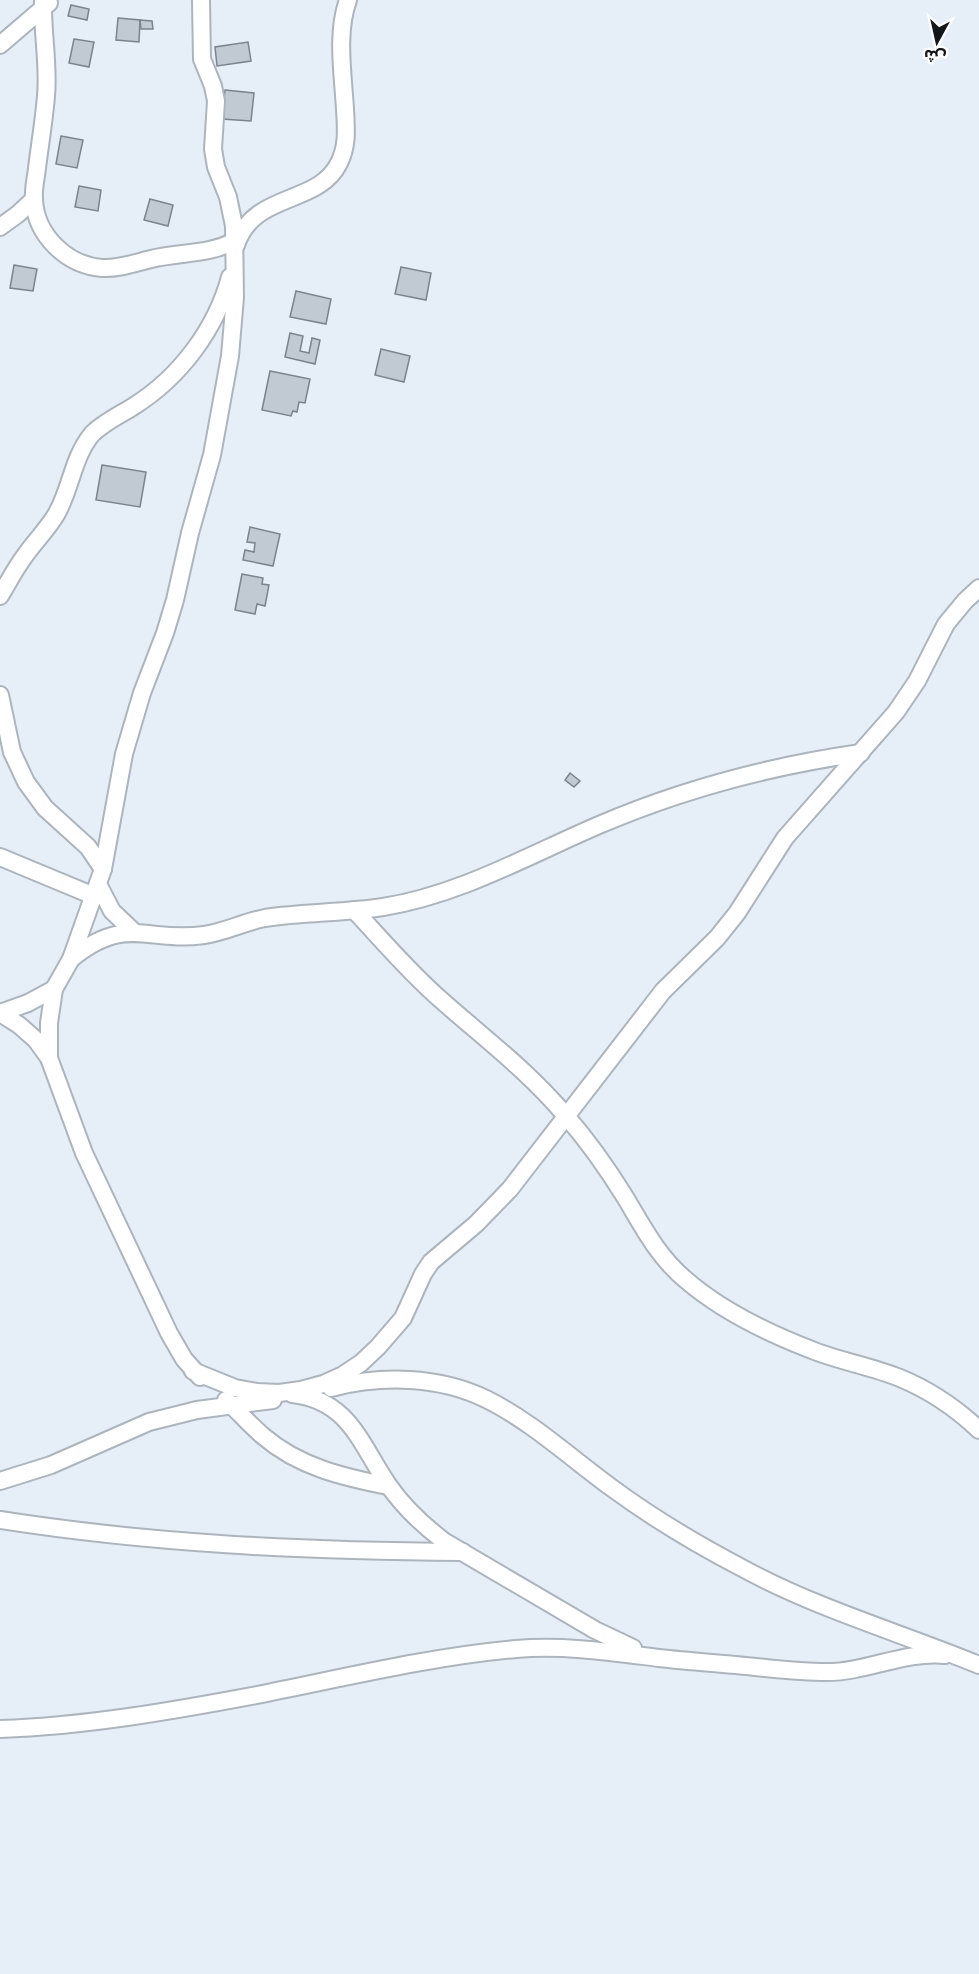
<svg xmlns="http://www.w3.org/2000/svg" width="979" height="1974" font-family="'Work Sans','Noto Sans Arabic',sans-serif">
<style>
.building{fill:#c1cad3;stroke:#7b838b;stroke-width:1.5}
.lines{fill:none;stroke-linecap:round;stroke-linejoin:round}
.street-casing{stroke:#acb5bd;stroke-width:20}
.street{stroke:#fff;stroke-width:16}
</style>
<rect width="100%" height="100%" fill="#e6eff8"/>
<!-- building -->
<g class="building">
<polygon points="71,5 89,9 87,20 68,16"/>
<polygon points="118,18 140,20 139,42 116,40"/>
<polygon points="140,20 152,21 153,29 141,29"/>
<polygon points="74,39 94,42 89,67 69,63"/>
<polygon points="248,42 251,61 217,66 215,47"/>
<polygon points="225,90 254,93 251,121 222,119"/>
<polygon points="61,136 83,140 77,168 56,164"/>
<polygon points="79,186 101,190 98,211 75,207"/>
<polygon points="150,199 173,205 168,226 144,220"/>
<polygon points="14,265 37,269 33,291 10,288"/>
<polygon points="401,267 431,273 426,300 395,294"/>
<polygon points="296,291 331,299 326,324 290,317"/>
<polygon points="290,333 303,336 300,351 309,353 312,338 320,340 315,364 285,357"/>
<polygon points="381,349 410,356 404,382 375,375"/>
<polygon points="270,371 310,379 305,403 299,402 297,412 293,411 291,416 262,410"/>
<polygon points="102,465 146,472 140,507 96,500"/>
<polygon points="250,527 280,534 273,566 243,560 245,550 254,552 255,543 247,542"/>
<polygon points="242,574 263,578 262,584 269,585 265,606 257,604 255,614 235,610"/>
<polygon points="570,773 580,781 574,787 565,780"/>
</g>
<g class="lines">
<defs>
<g id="street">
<path d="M43,0C42,32 49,64 46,96C44,120 40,144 37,168C36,178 33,189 34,200C36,235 66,265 102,268C118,269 135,263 151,259C180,252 208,255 235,241"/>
<polyline points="0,45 49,3"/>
<polyline points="0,227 18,214 34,199"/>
<path d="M236,245C254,191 318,206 339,163C348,145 346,128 345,109C343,74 336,33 348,0"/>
<path d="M0,596C8,583 15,569 24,557C34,542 48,529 57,513C71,488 73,457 92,434C104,422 120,415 134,406C180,377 216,329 230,277"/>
<polyline points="0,695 12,752 26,782 45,808 88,847 103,869"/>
<polyline points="0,857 94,896"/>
<polyline points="98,884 112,911 133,931"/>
<path d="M354,910C382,940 409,972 440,999C484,1038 527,1070 566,1116C588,1141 607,1168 625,1197C643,1227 658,1257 686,1280C723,1312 772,1335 817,1352C844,1362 873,1367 900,1378C929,1390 956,1408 979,1430"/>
<path d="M71,959C126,914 146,943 204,935C225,932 244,922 265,918C304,912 344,913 383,907C459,895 529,855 599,825C683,789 770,766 861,753"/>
<polyline points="0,1013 19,1025 36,1040 49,1058 84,1153 169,1333 184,1359 200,1377"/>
<polyline points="0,1013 28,1003 54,989"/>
<polyline points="49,1058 49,1023 54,989 71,959 103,869 124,754 142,693 165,633 175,600 190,533 212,455 230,356 235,297 234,226 228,197 216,167 213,149 216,101 213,86 202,59 201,0"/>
<polyline points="193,1371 235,1388 257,1392 279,1393 301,1390 323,1384 343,1375 361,1363 378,1347 403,1318 423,1274 431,1262 476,1224 510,1189 663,991 717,938 737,913 785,838 896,712 917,681 946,624 965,601 979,588"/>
<path d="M331,1388C381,1375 439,1376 486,1399C531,1421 572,1459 612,1488C654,1519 698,1545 744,1569C818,1609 901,1633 979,1665"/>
<path d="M292,1394C350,1400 361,1446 389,1486C405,1509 424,1526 445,1542L595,1630L633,1648"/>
<path d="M226,1400C239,1412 250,1425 263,1436C299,1467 343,1477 388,1486"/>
<polyline points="0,1481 51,1465 149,1422 197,1410 273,1400"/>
<path d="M0,1520C153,1544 308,1551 463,1552"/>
<path d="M0,1729C86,1726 172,1711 257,1695C343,1678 428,1657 516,1649C565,1645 611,1652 659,1658C694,1662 730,1664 765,1668C785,1670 806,1672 827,1672C867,1672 904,1651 945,1655"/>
</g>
</defs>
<!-- street casing -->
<use href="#street" class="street-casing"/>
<!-- street -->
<use href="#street" class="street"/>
</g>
<!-- north arrow -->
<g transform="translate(937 42) rotate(188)" stroke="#ffffff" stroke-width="4.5" paint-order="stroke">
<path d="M0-4.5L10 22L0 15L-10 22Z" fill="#14171a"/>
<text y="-9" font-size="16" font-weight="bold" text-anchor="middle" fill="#14171a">ش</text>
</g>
</svg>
